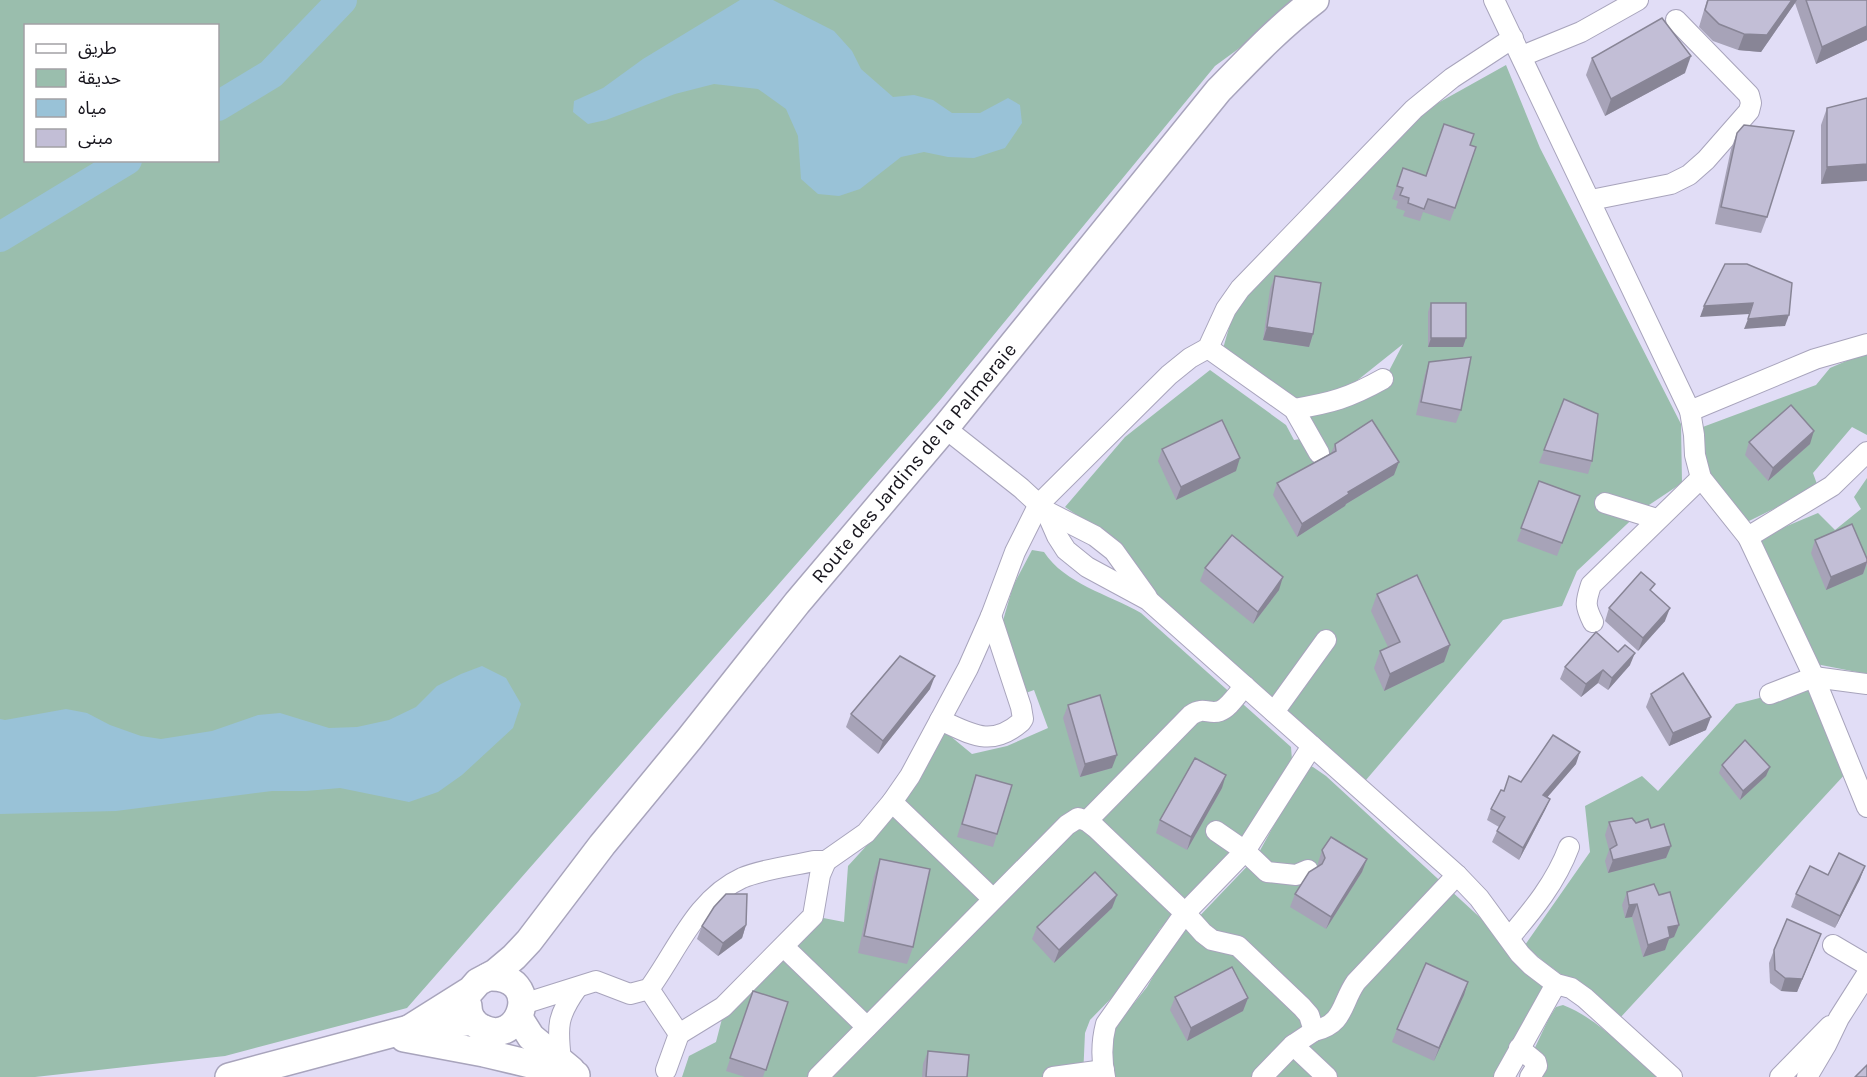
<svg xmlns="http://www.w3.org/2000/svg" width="1867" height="1077" font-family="Karla,'Noto Sans Arabic',sans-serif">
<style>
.green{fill:#9abead;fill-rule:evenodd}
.water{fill:#99c2d7}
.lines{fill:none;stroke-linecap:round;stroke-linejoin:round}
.river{stroke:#99c2d7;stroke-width:30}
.street-casing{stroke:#a8a4bc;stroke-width:22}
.secondary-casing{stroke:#a8a4bc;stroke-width:30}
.street{stroke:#fff;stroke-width:20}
.secondary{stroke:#fff;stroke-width:27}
.wall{fill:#a7a3b8}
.shaded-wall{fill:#888596}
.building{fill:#c2bed6;stroke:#888596;stroke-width:1.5}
.labels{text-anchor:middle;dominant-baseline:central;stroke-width:5;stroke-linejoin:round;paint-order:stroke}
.street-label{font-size:20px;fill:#17151d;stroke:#fff}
</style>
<rect width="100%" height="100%" fill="#e1ddf6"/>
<!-- green -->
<g class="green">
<path d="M0,0H1305L1215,66L941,399L407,1008L225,1056L35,1077H0ZM26,26H218V160H26Z"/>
<polygon points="1506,65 1540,148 1681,424 1682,483 1643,509 1577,571 1562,606 1503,620 1366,780 1272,702 1147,589 1136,564 1118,543 1065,507 1125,437 1210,370 1286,425 1294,440 1320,436 1306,412 1379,390 1403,344 1344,391 1296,405 1222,352 1237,300 1420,113"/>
<polygon points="1867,352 1867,435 1852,427 1813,473 1818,487 1747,522 1705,474 1700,428 1816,385 1830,368"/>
<polygon points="1867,478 1867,674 1816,664 1758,538 1818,513 1835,530 1861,509 1854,497"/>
<path d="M1032,550L1044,552C1065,584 1108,594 1141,613L1291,747L1292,760L1258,820L1160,929L1146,955L1128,981L1090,1020L1085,1033L1083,1077H682L689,1056L716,1042L724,1011L813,916L844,922L848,866L900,809L943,730L972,754L1007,746L1048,728L1034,690L1023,694L1002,624L1013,586Z"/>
<polygon points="1810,685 1847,772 1620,1018 1543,961 1525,945 1590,852 1585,806 1642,776 1658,791 1736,704"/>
<polygon points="1307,765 1313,767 1326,776 1486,923 1545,988 1503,1077 1108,1077 1110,1026 1135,1002 1147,987 1170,947 1257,856 1279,816 1298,775"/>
<path d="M1563,1005C1599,1019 1628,1052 1657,1077H1521L1549,1018L1556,1007Z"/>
</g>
<!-- water -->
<g class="water">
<polygon points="740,0 773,0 834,31 852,51 861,69 893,97 914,95 933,100 952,113 980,113 1008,98 1020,105 1022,123 1005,148 974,158 948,157 924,152 901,157 860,189 839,196 818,194 801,179 798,136 786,109 758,89 714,84 675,94 606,120 588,124 573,112 574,101 603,88 643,59"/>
<polygon points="482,666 506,678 521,704 513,728 462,775 438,792 409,802 340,788 306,791 272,791 116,811 0,814 0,719 5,720 66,709 87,713 110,725 141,736 161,739 212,731 258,715 280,713 329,728 357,727 389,720 416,707 437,686 461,674"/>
</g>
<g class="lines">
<!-- river -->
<g class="river">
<polyline points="218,106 271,74 342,0"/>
<polyline points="0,237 127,160"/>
</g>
<defs>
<g id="street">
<polyline points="1494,0 1690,411 1694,435 1695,455 1701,478 1748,537 1814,677 1867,807"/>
<polyline points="1522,56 1581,32 1638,0"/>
<polyline points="1591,200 1671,184 1689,175 1706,160 1749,111 1751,103 1749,95 1676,20"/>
<polyline points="1208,348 1294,409 1319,453"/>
<path d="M1294,409C1331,403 1349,398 1383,379"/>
<polyline points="1690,411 1815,359 1867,344"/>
<polyline points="945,428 1021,488 1046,511 1095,536 1114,551 1147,597"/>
<polyline points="1605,503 1657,519"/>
<polyline points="1046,511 1057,536 1066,550 1087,567 1148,600 1457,875 1479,898 1520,954 1531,965 1556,984 1571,988 1585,998 1672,1077"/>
<polyline points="1748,537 1832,486 1867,452"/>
<path d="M1593,622C1585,606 1585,603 1591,585L1701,478"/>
<polyline points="1770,694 1814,677 1867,684"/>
<polyline points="1274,712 1326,640"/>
<path d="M940,720C971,734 991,748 1021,722L1023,719L1021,707L991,616"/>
<polyline points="892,802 993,899"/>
<path d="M1087,821L1191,715C1204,706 1209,715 1220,711C1229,708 1238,693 1245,686"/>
<polyline points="1216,831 1245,851 1267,872 1296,875 1308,870"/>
<path d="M1509,938C1533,910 1556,882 1569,847"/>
<polyline points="1833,945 1867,965"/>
<polyline points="784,947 867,1027"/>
<polyline points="649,989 679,1034 723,1007 813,916 820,875 826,861"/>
<path d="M523,1004L596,981L630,994L649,989C677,951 696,899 742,878C763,869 792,866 814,861H826L866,833L892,802L910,776L968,668L991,616L1015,552L1039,504L1169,375L1190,358L1208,348L1226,309L1240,289L1414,109L1452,78L1513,38"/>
<path d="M1314,1031C1345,1024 1341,1003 1356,982L1457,875"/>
<polyline points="1293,1045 1327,1077"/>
<polyline points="1519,1048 1536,1062 1537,1066 1530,1077"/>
<path d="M561,1060C557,1026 557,1016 577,988"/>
<polyline points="666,1070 679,1034"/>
<polyline points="818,1077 1067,825 1078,818 1087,821 1096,828 1185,913 1203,933 1212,940 1238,946 1302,1007 1309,1015 1314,1031 1293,1045 1262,1077"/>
<polyline points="1053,1077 1104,1070"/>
<path d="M1105,1077C1101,1058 1101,1043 1106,1024L1185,913L1245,851L1312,746"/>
<polyline points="1504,1077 1556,984"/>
<polyline points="1780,1077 1830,1026"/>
<polyline points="1807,1077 1826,1045 1839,1018 1867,974"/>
</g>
<g id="secondary">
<path d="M468,1006C468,1015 473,1024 482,1028C521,1049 545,974 488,977"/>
<polyline points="519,1018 531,1037 571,1070"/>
<path d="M409,1029L471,990L478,982L495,973L514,957L529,941L602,845L690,738L797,603L945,428L1218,91C1249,59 1279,27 1315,0"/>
<polyline points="404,1038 484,1053 576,1075"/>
<polyline points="229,1077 409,1029 473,1021"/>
</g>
</defs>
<!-- street casing -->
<use href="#street" class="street-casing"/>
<!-- secondary casing -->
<use href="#secondary" class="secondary-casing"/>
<!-- street -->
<use href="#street" class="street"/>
<!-- secondary -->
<use href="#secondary" class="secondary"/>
</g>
<!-- wall -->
<g class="wall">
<polygon points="1707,0 1867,0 1867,40 1816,64 1795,3 1761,52 1738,50 1713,41 1699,27"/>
<polygon points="1592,58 1685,73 1605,116 1586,75"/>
<polygon points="1867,98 1821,184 1821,125 1827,108"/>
<polygon points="1737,133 1767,217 1761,233 1715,224 1731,149"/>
<polygon points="1470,145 1455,208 1450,221 1423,212 1420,221 1403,216 1405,211 1396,208 1398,201 1392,199 1403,168 1426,176"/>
<polygon points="1275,276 1313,334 1309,347 1263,340 1270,289"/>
<polygon points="1431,303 1466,338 1463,347 1428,347 1428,312"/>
<polygon points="1429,362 1461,410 1456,423 1416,415 1425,374"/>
<polygon points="1564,399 1592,461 1588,474 1539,463"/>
<polygon points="1749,442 1810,444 1768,481 1745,455"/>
<polygon points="1335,444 1394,475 1346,504 1345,506 1297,537 1273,495 1277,483 1331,453"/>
<polygon points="1162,449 1236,471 1176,500 1158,461"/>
<polygon points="1539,481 1580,496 1557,556 1517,541"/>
<polygon points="1815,540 1867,559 1867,564 1863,574 1826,590 1811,553"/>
<polygon points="1205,568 1279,590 1253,624 1200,581"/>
<polygon points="1652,592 1665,621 1638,651 1605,621 1609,608"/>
<polygon points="1377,594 1450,645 1444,662 1384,691 1374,668 1380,651 1388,647 1371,611"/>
<polygon points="1630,665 1608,690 1598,683 1581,697 1560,679 1565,667"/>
<polygon points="930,689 878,754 846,727 851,714"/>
<polygon points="1651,694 1706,730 1669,746 1646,707"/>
<polygon points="1068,705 1112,768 1080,777 1063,718"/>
<polygon points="1576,764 1547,797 1550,799 1545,810 1519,860 1492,842 1499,827 1487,820 1491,809 1521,782"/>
<polygon points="1722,765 1770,767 1766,776 1740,800 1719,773"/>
<polygon points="976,775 997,834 993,847 957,837"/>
<polygon points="1222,788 1187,850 1156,833 1160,820"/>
<polygon points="1609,822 1636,823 1651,828 1671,846 1666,858 1608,873 1605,861 1609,850 1605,835"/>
<polygon points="1322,850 1367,859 1362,872 1326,929 1290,907 1295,894 1318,866 1318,863"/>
<polygon points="880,859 913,947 907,964 858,953 874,876"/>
<polygon points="1865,866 1860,879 1835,928 1791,907 1796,894 1828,875"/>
<polygon points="1627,892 1659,895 1679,925 1674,937 1669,939 1665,950 1643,957 1632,917 1625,918 1622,905"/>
<polygon points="1117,895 1112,908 1054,963 1032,939 1037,927"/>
<polygon points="746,925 742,938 718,956 697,939 702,926"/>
<polygon points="1821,934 1797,992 1781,991 1770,983 1769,963 1774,950"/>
<polygon points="1468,982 1464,995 1434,1061 1392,1042 1397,1029"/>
<polygon points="753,991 788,1002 763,1077 745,1077 726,1071"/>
<polygon points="1175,997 1248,998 1243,1011 1187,1041 1170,1010"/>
<polygon points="928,1051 967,1077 922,1077 923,1064"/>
</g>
<!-- shaded-wall -->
<g class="shaded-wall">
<polygon points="1792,0 1797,0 1795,3 1761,52 1738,50 1744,34"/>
<polygon points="1867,26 1867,40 1816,64 1822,47"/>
<polygon points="1691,56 1685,73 1605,116 1611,99"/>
<polygon points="1867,164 1867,181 1821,184 1827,167"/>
<polygon points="1753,303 1749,314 1700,317 1704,306"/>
<polygon points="1789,315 1785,326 1744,329 1748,319"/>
<polygon points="1267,327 1313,334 1309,347 1263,340"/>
<polygon points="1431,338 1466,338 1463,347 1428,347"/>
<polygon points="1814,431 1810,444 1768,481 1773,468"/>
<polygon points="1240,458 1236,471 1176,500 1181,487"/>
<polygon points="1399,462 1394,475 1346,504 1345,506 1297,537 1302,524 1348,492"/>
<polygon points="1867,562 1863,574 1826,590 1831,577"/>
<polygon points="1283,577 1279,590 1253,624 1258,612"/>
<polygon points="1670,608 1665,621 1638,651 1643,638"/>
<polygon points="1450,645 1444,662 1384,691 1390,674"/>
<polygon points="1635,653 1630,665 1608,690 1612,678"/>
<polygon points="1603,670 1598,683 1581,697 1586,684"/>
<polygon points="935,676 930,689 878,754 883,741"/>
<polygon points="1711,717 1706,730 1669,746 1673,733"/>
<polygon points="1580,752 1576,764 1539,807 1543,795"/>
<polygon points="1117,755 1112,768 1080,777 1085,764"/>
<polygon points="1770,767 1766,776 1740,800 1743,791"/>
<polygon points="1226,775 1222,788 1187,850 1191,837"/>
<polygon points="1550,799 1545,810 1519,860 1523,848"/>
<polygon points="1671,846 1666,858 1608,873 1613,860"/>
<polygon points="1367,859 1362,872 1326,929 1331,917"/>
<polygon points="1865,866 1860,879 1835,928 1840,916"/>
<polygon points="1117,895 1112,908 1054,963 1059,950"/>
<polygon points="1637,904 1632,917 1625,918 1629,905"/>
<polygon points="746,925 742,938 718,956 723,943"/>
<polygon points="1679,925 1674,937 1669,939 1665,950 1643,957 1648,945 1668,927"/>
<polygon points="1821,934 1797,992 1781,991 1785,978"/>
<polygon points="1468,982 1464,995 1434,1061 1439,1048"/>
<polygon points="1248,998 1243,1011 1187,1041 1191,1028"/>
</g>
<!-- building -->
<g class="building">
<polygon points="1708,0 1792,0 1767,35 1744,34 1719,24 1705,10"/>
<polygon points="1806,0 1867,0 1867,26 1822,47"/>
<polygon points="1662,18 1691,56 1611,99 1592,58"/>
<polygon points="1867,98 1867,164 1827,167 1827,108"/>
<polygon points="1444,124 1474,134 1470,145 1476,147 1455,208 1428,199 1424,209 1408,203 1409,198 1400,195 1403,188 1397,186 1403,168 1426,176"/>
<polygon points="1744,125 1794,131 1767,217 1721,207 1737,133"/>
<polygon points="1725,264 1747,264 1792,283 1789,315 1748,319 1753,303 1704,306"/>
<polygon points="1275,276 1321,283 1313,334 1267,327"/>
<rect x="1431" y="303" width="35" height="35"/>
<polygon points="1471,357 1461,410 1421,402 1429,362"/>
<polygon points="1564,399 1598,414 1592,461 1544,450"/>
<polygon points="1791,405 1814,431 1773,468 1749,442"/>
<polygon points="1222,420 1240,458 1181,487 1162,449"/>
<polygon points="1372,420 1399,462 1348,492 1349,494 1302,524 1277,483 1336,451 1335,444"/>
<polygon points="1539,481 1580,496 1562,543 1521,528"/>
<polygon points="1852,524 1867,559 1867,562 1831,577 1815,540"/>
<polygon points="1232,535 1283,577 1258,612 1205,568"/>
<polygon points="1641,572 1655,584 1650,590 1670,608 1643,638 1609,608"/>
<polygon points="1417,575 1450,645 1390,674 1380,651 1400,642 1377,594"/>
<polygon points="1596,632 1618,652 1625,645 1635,653 1612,678 1603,670 1586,684 1565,667"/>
<polygon points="900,656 935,676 883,741 851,714"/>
<polygon points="1683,673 1711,717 1673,733 1651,694"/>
<polygon points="1100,695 1117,755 1085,764 1068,705"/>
<polygon points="1553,735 1580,752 1543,795 1550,799 1523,848 1497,831 1505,817 1491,809 1501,790 1504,791 1509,776 1521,782"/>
<polygon points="1745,740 1770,767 1743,791 1722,765"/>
<polygon points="1195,758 1226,775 1191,837 1160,820"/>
<polygon points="976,775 1012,785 997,834 962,824"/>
<polygon points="1632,818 1636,823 1648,819 1651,828 1664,824 1671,846 1613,860 1610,849 1617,845 1609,822"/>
<polygon points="1331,837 1367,859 1331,917 1295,894 1309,872 1322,864 1325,858 1322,850"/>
<polygon points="1839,853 1865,866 1840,916 1796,894 1810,866 1828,875"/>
<polygon points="880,859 930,869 913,947 864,936"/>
<polygon points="1095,872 1117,895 1059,950 1037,927"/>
<polygon points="1654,884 1659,895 1670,892 1679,925 1668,927 1670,937 1648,945 1637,904 1629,905 1627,892"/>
<polygon points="726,894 747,894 746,925 723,943 702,926 714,907"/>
<polygon points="1787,919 1821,934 1802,979 1785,978 1775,970 1774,950"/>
<polygon points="1426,963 1468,982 1439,1048 1397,1029"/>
<polygon points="1232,967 1248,998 1191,1028 1175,997"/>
<polygon points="753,991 788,1002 766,1070 730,1058"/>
<polygon points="928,1051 969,1055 967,1077 926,1077"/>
<polygon points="1867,1065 1867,1077 1855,1077"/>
</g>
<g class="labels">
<!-- street labels -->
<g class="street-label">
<text transform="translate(914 463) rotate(-50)">Route des Jardins de la Palmeraie</text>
</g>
</g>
<!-- legend -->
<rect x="24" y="24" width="195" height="138" fill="#ffffff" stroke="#a2a1a5" stroke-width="1.5"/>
<rect x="36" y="44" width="30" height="9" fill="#ffffff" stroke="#a2a1a5" stroke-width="1.5"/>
<text x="78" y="54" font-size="18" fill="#17151d">طريق</text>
<rect x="36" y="69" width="30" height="18" fill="#9abead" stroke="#a2a1a5" stroke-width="1.5"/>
<text x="78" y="84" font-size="18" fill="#17151d">حديقة</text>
<rect x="36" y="99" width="30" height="18" fill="#99c2d7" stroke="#a2a1a5" stroke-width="1.5"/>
<text x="78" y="114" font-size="18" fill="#17151d">مياه</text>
<rect x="36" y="129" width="30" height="18" fill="#c2bed6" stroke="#a2a1a5" stroke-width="1.5"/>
<text x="78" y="144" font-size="18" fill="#17151d">مبنى</text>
</svg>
